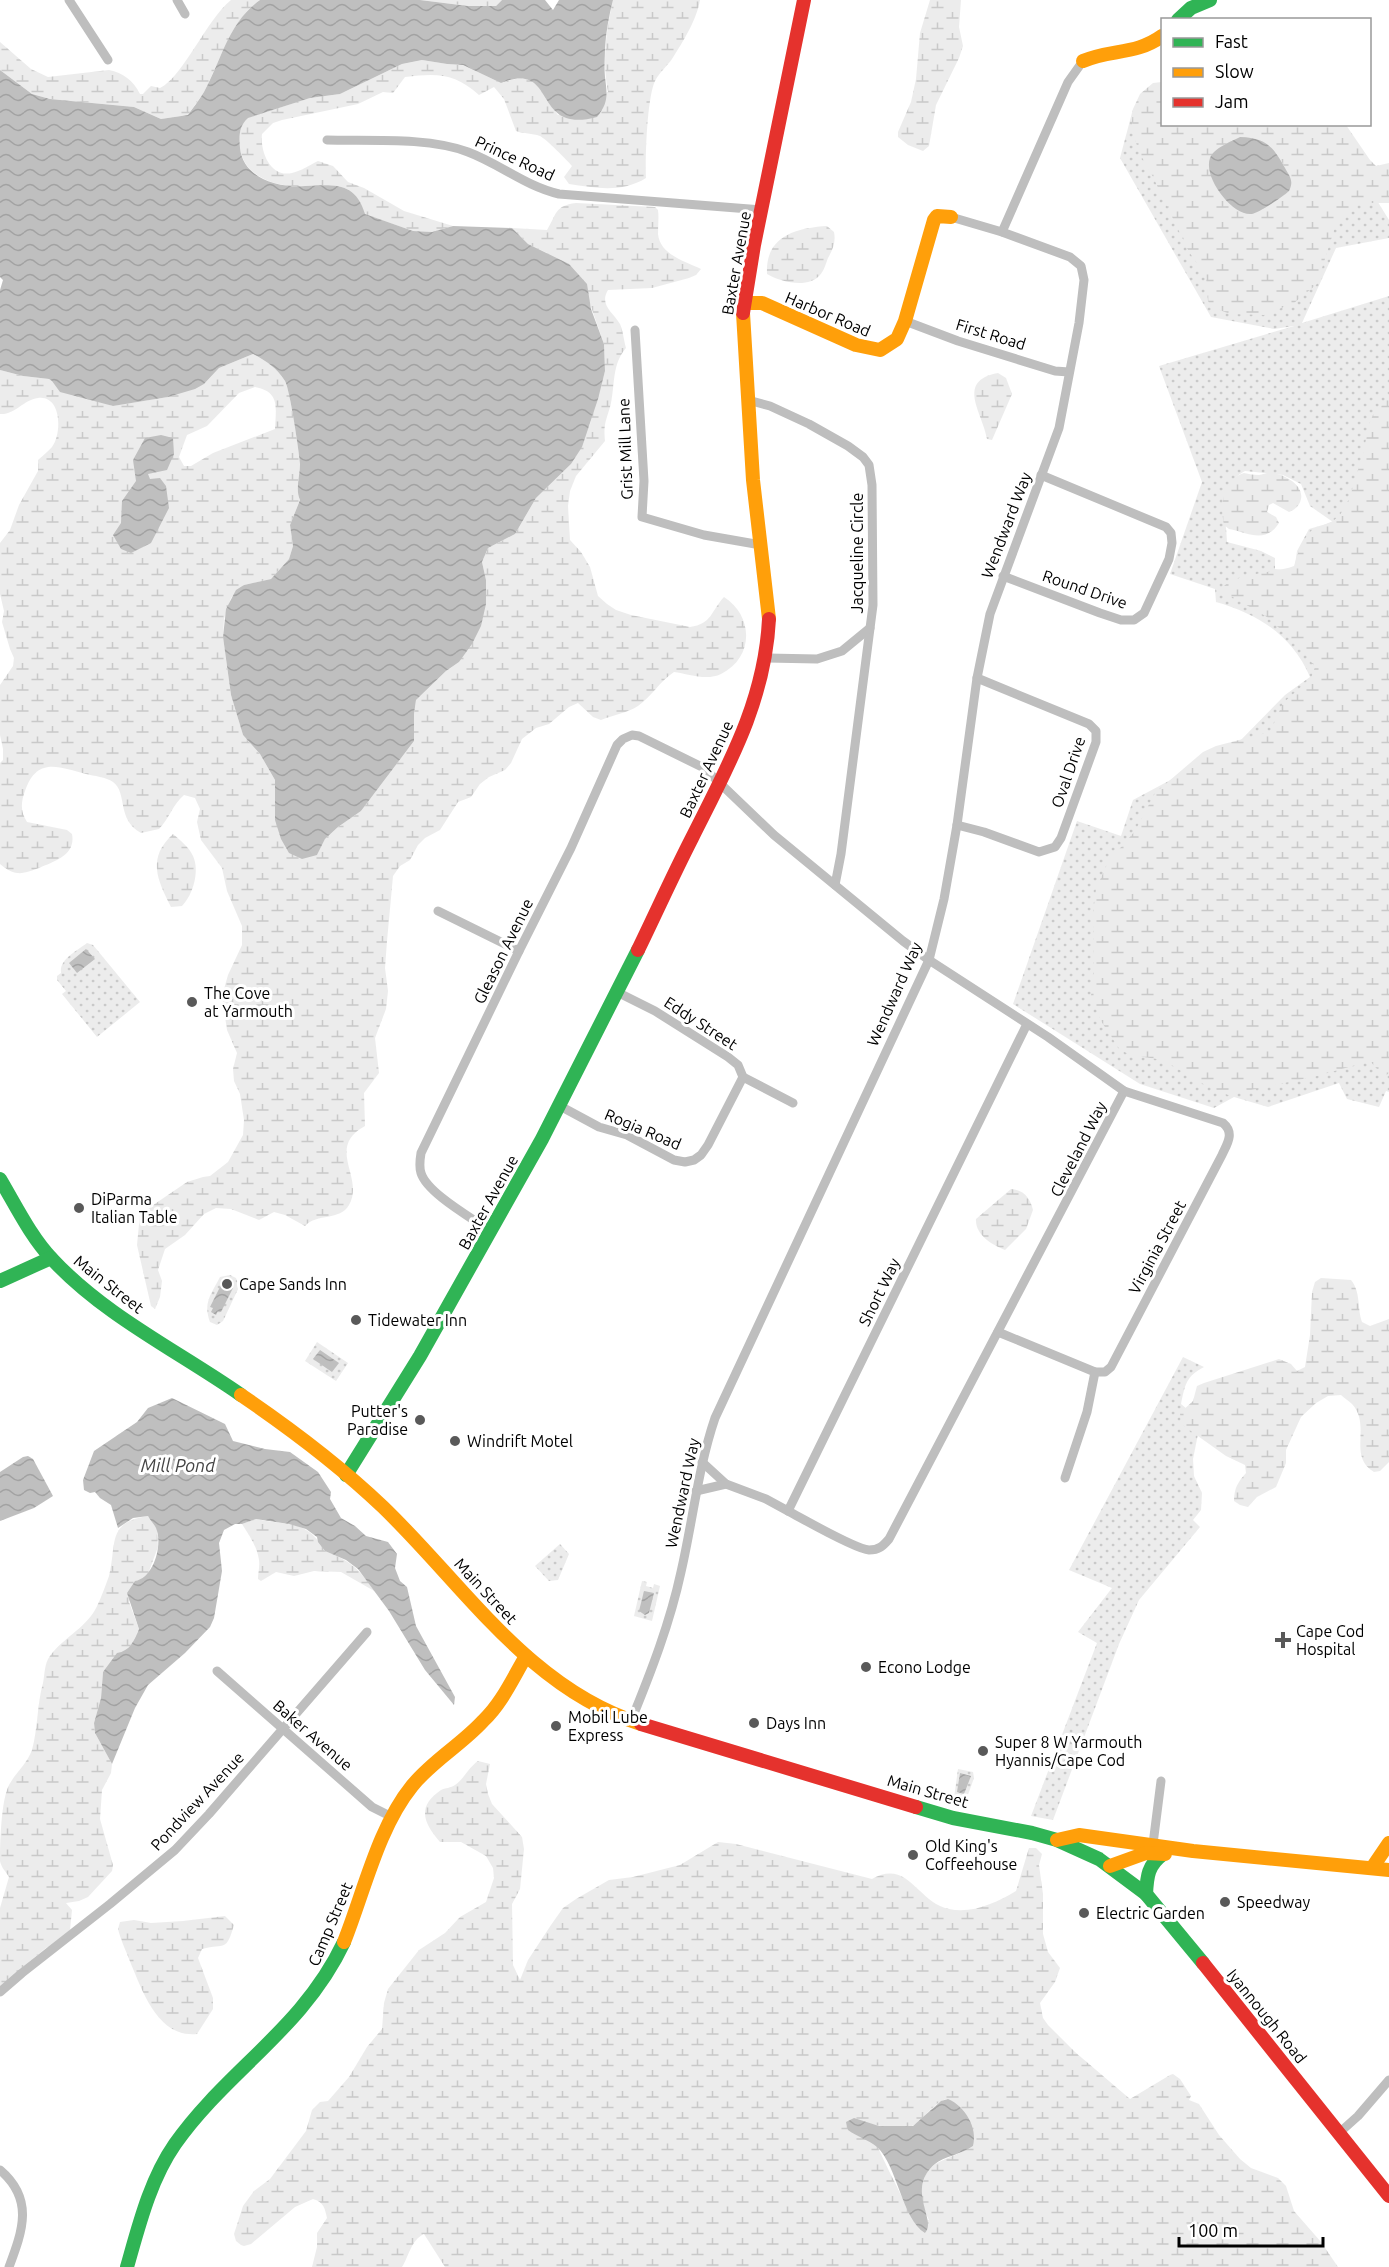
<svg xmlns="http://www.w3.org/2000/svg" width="1389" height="2267" font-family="Ubuntu,sans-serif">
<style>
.green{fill:url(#green-dots);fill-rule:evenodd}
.wetland{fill:url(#wetland-marsh);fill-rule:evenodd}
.water{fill:url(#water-waves)}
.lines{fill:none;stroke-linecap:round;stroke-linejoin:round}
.street{stroke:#bebebe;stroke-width:9}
.fast{stroke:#30b455;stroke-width:14}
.slow{stroke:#ff9f0a;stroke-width:14}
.jam{stroke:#e5322d;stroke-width:14}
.poi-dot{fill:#595959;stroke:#fff;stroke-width:2}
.labels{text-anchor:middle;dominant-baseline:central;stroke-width:6;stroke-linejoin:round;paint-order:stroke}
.street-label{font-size:16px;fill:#000;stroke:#fff}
.poi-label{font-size:16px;fill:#000;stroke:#fff;text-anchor:start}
.water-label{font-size:18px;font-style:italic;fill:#444;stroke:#fff}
</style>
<defs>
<pattern id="green-dots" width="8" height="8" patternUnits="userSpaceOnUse" patternTransform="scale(1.5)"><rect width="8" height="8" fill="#ececec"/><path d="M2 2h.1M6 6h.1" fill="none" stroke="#c9c9c9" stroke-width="1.8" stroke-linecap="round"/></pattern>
<pattern id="wetland-marsh" width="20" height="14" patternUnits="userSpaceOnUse" patternTransform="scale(1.5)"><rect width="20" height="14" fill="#ececec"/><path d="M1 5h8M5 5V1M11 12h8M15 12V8" fill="none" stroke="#c9c9c9"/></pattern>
<pattern id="water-waves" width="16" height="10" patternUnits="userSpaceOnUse" patternTransform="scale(1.5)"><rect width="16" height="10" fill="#bfbfbf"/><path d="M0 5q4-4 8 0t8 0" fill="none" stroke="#a2a2a2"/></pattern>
</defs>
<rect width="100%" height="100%" fill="#fff"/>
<!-- green -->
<g class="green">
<path d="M1133,109L1162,110V124L1342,144L1389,220V238L1336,248L1302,323L1389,296V1092L1386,1091L1379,1107L1347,1099L1339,1083L1268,1107L1234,1097L1214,1108L1140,1084L1013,1004L1077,821L1121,836L1133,800L1236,745L1285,695L1310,677C1292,635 1258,614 1216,602L1215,589L1170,574L1202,482L1159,366L1294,326L1274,329L1211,317L1120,158ZM1245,471L1283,475L1301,484L1310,506L1333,522L1309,529L1297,551L1294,571L1275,569V558L1261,551L1227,542C1226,516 1217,486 1245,471Z"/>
<path d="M87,943L93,945L140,1002L97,1037L62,994L66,991L57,980V976L61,973C59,959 77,951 87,943Z"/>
<path d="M230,1275L236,1278L239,1287L223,1321L217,1325L210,1322C203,1302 211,1295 220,1277Z"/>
<polygon points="317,1342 348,1363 336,1381 305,1361"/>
<path d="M1183,1357L1204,1367C1186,1376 1185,1385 1181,1404L1194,1415L1198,1434L1193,1459L1194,1476L1202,1493L1201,1510L1193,1520L1200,1527L1139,1600L1119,1644L1053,1820L1031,1816L1097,1643L1078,1632L1112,1588L1069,1570Z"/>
<polygon points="560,1544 569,1554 558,1580 549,1581 535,1566"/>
<polygon points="642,1581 647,1582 646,1586 653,1588 654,1584 660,1586 652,1621 634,1616"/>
<polygon points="958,1769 973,1772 974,1778 965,1803 955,1803 956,1798 954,1798"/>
</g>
<!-- wetland -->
<g class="wetland">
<path d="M231,0H260C230,21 221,60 204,92C199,100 193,107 188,115L161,119L134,107L50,99L32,94L0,70V42L31,69L48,77L109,70C123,73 133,80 140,94H143L151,86L160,88C183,77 207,19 231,0Z"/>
<polygon points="420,0 502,0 496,6 468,6"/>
<path d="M613,0H700C697,19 683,42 672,59C667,66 659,73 655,81C647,98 645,158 646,178C622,193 596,188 569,184L564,177L572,166C567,160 546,139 540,136C532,133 524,134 516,131L504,99L494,87L479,95C455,73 437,73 405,77L393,93L383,92L358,104L282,120L273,123L262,134C260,151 270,178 292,173C301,171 310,165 318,161L333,166L348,182L364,188L404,211L453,226L432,232L413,231L364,214C356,181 333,185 305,186C278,188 244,178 240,148C239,136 239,127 247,118L310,98L340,94L402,64L422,60L447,64L463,65L501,83C541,69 537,91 558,115L608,92C602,61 606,31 613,0Z"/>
<polygon points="930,0 961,0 959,27 963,46 959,58 936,105 929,146 923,151 908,145 898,137 898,132 911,102 916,79 920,33"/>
<path d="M1162,82V124L1346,125L1370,160L1376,166L1389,163V203H1360L1349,209L1335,227L1317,284L1294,303L1264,315L1230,314L1212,307L1208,301L1206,276L1189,252L1152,175L1140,154L1134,137L1132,121L1133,109L1140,94L1153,83ZM1231,141L1275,149L1284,166L1286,194L1276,199L1263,210L1225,200L1215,183V150Z"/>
<path d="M576,203L655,207L658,210C659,218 658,226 658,234C660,255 685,261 701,269L696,275L689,278L652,288L608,290C599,305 613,312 620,324C623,331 624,341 626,348C612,364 615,384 611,403C607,420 603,422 605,441L576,476L570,491L568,506L570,540L581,552L590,567L598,596L607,604L616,610L631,615L690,627C712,624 711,611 724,597C754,616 754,658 721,674C707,681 688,674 674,672C660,681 652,696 638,706C627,713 613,715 601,720L593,717L578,703L569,707L549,724L536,728L522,739L511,763L505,770L489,777L480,784L471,797L458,802L440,830L425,838L418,845L410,860L400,866L393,876L387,941L385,968L388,991L386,1009L375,1038L379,1073L364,1093L365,1126C325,1148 365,1177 349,1205C340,1221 317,1213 305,1226L285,1215L274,1212L259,1220L231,1209L216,1208L204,1214L185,1235L165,1249L158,1270L162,1281L160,1297L155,1309L151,1306L137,1245L140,1214L187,1182L203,1177L210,1176L228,1162L243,1135L244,1120L240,1094L234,1081L233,1069L237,1053L227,1030L222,996L228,975L242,945V926L227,891L222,868L201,840L197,822L200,809L195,798L184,795C173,804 169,819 159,829L141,833C116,819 128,793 113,782C106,777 94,776 86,774C59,767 37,756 25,791C21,802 20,811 27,822L67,830L72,834C76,855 55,861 39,868C33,870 24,874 17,873C10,872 5,868 0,864V763L3,760V749L0,735V685L13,666L14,658L10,649L2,622L4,611L0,594V543L10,530L19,505L38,471V460C43,456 48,451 52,447C62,434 62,395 38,398C23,400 15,415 0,414V370L23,376L49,379L112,406L168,397L204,384L219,368L253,354C266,361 277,368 285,381C290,390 299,450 300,464C300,476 295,489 300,500L290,525L293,546L289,559L271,579L244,585L231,598L224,619L223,637L231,695L243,735L260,754L275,780V820L317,855L325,839L338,827L361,811L414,741V714L416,700L446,671L459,662L486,604V580L482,562L488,548L515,534L536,498L571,464L590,424L605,371L604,344L589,301L547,253L528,244L512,228L547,230C557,214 554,206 576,203ZM255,387C280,392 276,406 275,429L213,453L191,466H184L179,457L187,435L207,426L239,393Z"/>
<path d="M827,226L834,232C836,242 833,249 828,258C826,263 824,271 820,275C808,289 781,282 767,274C765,236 796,228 827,226Z"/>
<path d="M998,373L1006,378L1012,394L992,440L987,439C983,413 955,381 998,373Z"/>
<path d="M1389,397V1073L1384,1077L1370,1061L1317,1076L1228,1095L1205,1085L1163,1060L1131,1055L1120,1050L1101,1021L1091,996L1094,962L1093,913L1096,889L1108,862L1135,831L1155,793L1203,752L1216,746L1270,732L1283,703L1311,678L1315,667L1299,646L1267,617L1224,592L1223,587C1235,573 1276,573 1294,566L1300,547L1308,534L1312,530L1333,521L1340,515L1349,499L1363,454L1369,424L1373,415Z"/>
<path d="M1244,473C1249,474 1254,475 1259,475C1263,475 1267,472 1272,473C1284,474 1304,485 1301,499C1300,505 1295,510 1289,512L1273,503L1269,505L1267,512L1276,517L1279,523C1265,545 1247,532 1229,529L1224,525C1220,506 1223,479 1244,473Z"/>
<path d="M173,834C180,840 189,847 193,856C200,871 193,895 182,906L171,907C157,879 147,858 173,834Z"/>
<path d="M1011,1189C1024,1190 1030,1198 1033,1210L1026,1229L1005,1250C992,1245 975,1235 976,1219Z"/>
<path d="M1321,1278L1351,1280C1361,1292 1357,1308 1362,1322L1370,1326L1389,1319V1462L1380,1471L1374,1472C1347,1456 1372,1426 1352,1404C1349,1401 1344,1398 1341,1395L1328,1396L1316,1403L1301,1417L1286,1450V1463L1276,1487L1257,1497L1248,1507L1240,1505L1234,1501C1234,1488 1238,1482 1246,1473L1245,1465L1226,1456L1181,1424L1180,1413L1193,1401L1197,1386L1204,1383L1279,1359L1291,1364L1297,1371L1305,1367L1310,1335L1312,1292L1315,1282Z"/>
<path d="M148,1516L157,1529L158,1547L148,1574L140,1580L129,1602L139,1629L132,1644L103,1672L101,1698L94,1723L95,1733L112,1764L111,1773L102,1790L100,1819L113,1865L112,1871L88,1897L79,1901L66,1903L72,1910L70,1930L56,1944L46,1948L25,1965L0,1992V1908L9,1877C6,1872 1,1867 0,1861C0,1844 1,1800 9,1785C16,1772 27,1764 32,1750C38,1728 37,1704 43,1683C45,1674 44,1664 50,1656C62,1639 84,1629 95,1610C100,1601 105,1587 109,1576C117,1545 106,1522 148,1516Z"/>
<path d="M256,1519C288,1526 307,1519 325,1551C353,1562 358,1569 376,1592L341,1572L314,1571L294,1576L276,1572L261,1581L258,1579C258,1573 260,1566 259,1560C257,1546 249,1535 242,1524Z"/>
<path d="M478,1761L490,1764L486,1784L488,1794L492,1804L522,1837L524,1849L520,1889L512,1904L513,1965L520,1980L528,1960L551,1925L563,1908L576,1899L609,1880L633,1877L680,1865L718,1842L736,1844L872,1879C908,1858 918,1903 949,1909C972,1914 996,1903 1016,1891L1029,1848H1036L1042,1854L1039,1865L1043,1894V1934L1048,1952L1060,1968L1055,1982L1040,2003L1043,2018L1048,2025L1075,2052L1130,2099L1170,2075L1173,2074L1180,2079L1191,2096L1189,2100L1199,2104L1219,2135L1240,2159L1251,2168L1278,2178L1286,2186L1294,2211L1321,2242L1338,2267H445L424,2234C411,2240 409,2256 402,2267H312L317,2247V2233L327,2218C325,2209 324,2202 313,2199L295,2207L251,2244L244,2246L241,2245L236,2241L234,2234L243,2206L254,2191L270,2179L306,2131L312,2110L320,2102L328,2101L349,2077L367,2047L382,2029L384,2003L388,1989L419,1950L445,1933L460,1917L486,1902L494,1878L493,1868L486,1856L461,1842H440C424,1823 416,1807 441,1790C445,1788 451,1788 455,1785C464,1779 468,1768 478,1761ZM947,2099L973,2146C962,2153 951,2156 939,2162C917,2173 919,2201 929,2220L913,2219C898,2189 880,2154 867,2123C879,2126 902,2132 914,2125C926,2118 932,2103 947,2099Z"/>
<path d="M225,1916L234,1925C226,1952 226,1943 202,1949L198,1958L213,1998V2009L197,2034C158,2038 143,1992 131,1964C127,1953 121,1941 118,1929L120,1922L134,1920L151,1923L183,1921Z"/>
</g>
<!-- water -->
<g class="water">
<path d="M260,0H420L468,6H496L502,0H545L553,10L559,0H613C609,16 606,31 605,48C605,57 604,67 605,77C607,93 609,103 597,117C530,135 559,60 501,83L463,65L447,64L422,60L402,64L340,94L310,98L248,118C239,126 239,136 240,148C243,178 278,188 305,186C334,185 355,181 365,214L413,231L432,232L453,226L512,228L528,244L569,264L587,284L591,309L604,344L605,371L598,399L582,447L571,464L536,498L515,534L488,548L482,562L486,580V604L481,626L472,644L459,662L446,671L416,700L414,714V741L361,811L338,827L325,839L317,855L302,859L289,853L281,839L275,820V780L260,754L243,735L231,695L223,637L226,609L236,590L244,585L271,579L289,559L293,546L290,525L300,500C295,489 300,476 300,464C299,451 290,390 285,381C277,368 266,361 253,354L219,368L204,384L195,389L168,397L113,406L60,392L52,381L49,379L23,376L0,370V290L3,280L0,277V70L32,94L50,99L134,107L161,119L188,115C193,108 199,100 204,92C222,59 228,23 260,0Z"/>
<path d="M1240,137C1267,138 1273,147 1285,168C1290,177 1294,181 1289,191C1284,196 1256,215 1250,214C1231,214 1203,177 1210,158C1214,148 1230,142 1240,137Z"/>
<polygon points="161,435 173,438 174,454 167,470 148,474 150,479 160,478 166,486 169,508 151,543 131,553 121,549 113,535 121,523 122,501 136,481 133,460 145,438"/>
<polygon points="86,949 95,959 77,973 69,963"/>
<polygon points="222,1283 233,1288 221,1312 218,1311 216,1315 211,1312 213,1308 210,1307"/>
<polygon points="320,1350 339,1363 332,1372 313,1359"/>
<path d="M172,1398L225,1424L233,1441L265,1449L290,1452L318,1472L331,1492L330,1499L341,1518L355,1526L366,1536L388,1542L397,1554L395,1568L400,1581L407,1587L416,1626L455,1697L454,1705L425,1670L389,1611L358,1569L346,1560L325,1551L318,1542L317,1537L306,1529L289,1524L256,1519L242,1524H235L224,1530L219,1543L222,1571L214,1618L210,1627L185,1653L148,1685L135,1708L112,1764L95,1733L94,1723L101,1698L103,1672L117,1653C130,1651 134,1641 139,1629L127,1593L135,1581C154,1578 163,1544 156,1528C154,1524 150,1520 148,1516L133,1518L118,1528L111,1505L100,1498L95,1492L90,1493L84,1490L83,1480L94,1451L137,1422L148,1408Z"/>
<polygon points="23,1457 28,1456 33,1459 53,1496 34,1508 0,1521 0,1472"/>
<polygon points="644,1591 654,1593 649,1613 645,1615 639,1611"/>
<polygon points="960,1773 971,1776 964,1794 957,1792"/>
<path d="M948,2099C965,2106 978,2128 973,2146C962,2154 943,2157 935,2164C905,2189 938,2221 925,2233C902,2219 897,2165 877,2147C869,2140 856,2136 848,2130L846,2122L854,2118L879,2126H913L941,2101Z"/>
</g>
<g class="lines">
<!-- street -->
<g class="street">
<polyline points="69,0 108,60"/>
<polyline points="177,0 185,14"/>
<path d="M327,140C369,141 429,137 468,152C500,164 525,186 559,194L762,210"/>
<polyline points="1002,232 1068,82 1083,61"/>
<polyline points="905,321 958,341 1055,371 1069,372"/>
<polyline points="635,330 644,481 642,517 704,535 761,545"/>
<polyline points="748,400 770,406 809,424 848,446 863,457 869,465 872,485 873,605 841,854 835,885"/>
<polyline points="1003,576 1100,613 1121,620 1134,620 1144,613 1169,559 1172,543 1171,533 1166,527 1041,475"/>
<polyline points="767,658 817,659 842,651 870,628"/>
<polyline points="957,825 984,832 1039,852 1055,847 1061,838 1096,742 1096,731 1089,724 977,678"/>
<polyline points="438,911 519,951"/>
<polyline points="617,992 655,1011 728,1057 738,1065 743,1077 793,1103"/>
<polyline points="560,1106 599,1127 627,1135 674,1160 685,1162 694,1160 701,1155 708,1145 743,1077"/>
<path d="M490,1231C472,1218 427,1193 421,1173C419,1167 420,1159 421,1153L519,951L571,848L617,745L623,739L632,735L639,736L704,768L774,835L903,941L929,960L1048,1037L1124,1091L889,1539C883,1546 879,1550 869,1550C855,1549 805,1520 788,1511"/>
<path d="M998,1332L1095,1372H1105L1111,1367L1222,1155C1227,1144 1235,1133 1223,1123L1124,1091"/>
<polyline points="702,1462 726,1484 766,1499 788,1511 1027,1024"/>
<polyline points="1065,1478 1087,1412 1095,1372"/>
<polyline points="696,1491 726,1484"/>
<polyline points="217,1671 372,1807 392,1817"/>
<path d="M631,1721C651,1672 670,1623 681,1572C693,1520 698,1468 715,1418L929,960L944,899L957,825L977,678L990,614L1059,428L1079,323L1084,280L1081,266L1070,257L1002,232L951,217"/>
<polyline points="1153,1844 1161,1781"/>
<polyline points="0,1992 22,1973 110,1904 175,1850 209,1814 367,1632"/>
<polyline points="1339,2133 1358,2116 1389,2080"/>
<path d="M0,2170C34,2199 23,2230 9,2267"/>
</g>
<!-- fast -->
<g class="fast">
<polyline points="1178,20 1191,8 1210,0"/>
<path d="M0,1179C16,1206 31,1237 52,1259C105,1316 178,1351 241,1395"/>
<polyline points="0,1281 51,1258"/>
<polyline points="346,1475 420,1356 542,1139 638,950"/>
<polyline points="916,1807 953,1818 1032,1833 1057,1840 1099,1859 1146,1894 1203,1963"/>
<path d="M1146,1894C1147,1876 1148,1865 1163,1854"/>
<path d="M127,2267C139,2225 150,2180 175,2144C227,2070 303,2029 344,1942"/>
</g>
<!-- slow -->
<g class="slow">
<path d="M1083,61C1111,49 1136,55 1162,36"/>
<polyline points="744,303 762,303 856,345 880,350 897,339 905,321 934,220 937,216 951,217"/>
<polyline points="743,313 753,480 769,619"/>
<path d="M241,1395C291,1429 339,1465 383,1507C464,1585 529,1689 641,1724"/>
<polyline points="1057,1840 1079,1835 1193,1851 1389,1870"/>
<polyline points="1110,1866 1146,1853 1165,1854"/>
<polyline points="1372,1868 1389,1843"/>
<path d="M344,1942C364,1892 378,1828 412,1786C432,1761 461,1745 483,1721C502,1703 513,1678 526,1656"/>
</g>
<!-- jam -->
<g class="jam">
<polyline points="743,313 754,245 804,0"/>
<path d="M638,950C656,913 673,875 692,838C728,766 765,701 769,619"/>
<polyline points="641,1724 916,1807"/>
<polyline points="1203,1963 1389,2196"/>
</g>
</g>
<!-- markers -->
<g class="poi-dot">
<circle cx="192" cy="1002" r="6"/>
<circle cx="79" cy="1208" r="6"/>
<circle cx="227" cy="1284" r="6"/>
<circle cx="356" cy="1320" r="6"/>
<circle cx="420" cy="1420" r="6"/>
<circle cx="455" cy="1441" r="6"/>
<path d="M1280 1631h6v6h6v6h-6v6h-6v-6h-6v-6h6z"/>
<circle cx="866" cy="1667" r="6"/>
<circle cx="754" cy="1723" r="6"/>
<circle cx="556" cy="1726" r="6"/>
<circle cx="983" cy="1751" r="6"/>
<circle cx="913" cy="1855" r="6"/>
<circle cx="1225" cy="1902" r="6"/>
<circle cx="1084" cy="1913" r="6"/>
</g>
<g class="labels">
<!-- street labels -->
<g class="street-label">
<text transform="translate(515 158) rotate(25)">Prince Road</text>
<text transform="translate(736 263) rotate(-80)">Baxter Avenue</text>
<text transform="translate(828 314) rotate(23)">Harbor Road</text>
<text transform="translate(991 334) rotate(17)">First Road</text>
<text transform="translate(625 449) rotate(-92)">Grist Mill Lane</text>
<text transform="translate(1006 525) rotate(-69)">Wendward Way</text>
<text transform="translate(857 553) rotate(-90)">Jacqueline Circle</text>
<text transform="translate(1085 589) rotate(19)">Round Drive</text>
<text transform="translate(706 769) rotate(-65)">Baxter Avenue</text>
<text transform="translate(1068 772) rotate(-71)">Oval Drive</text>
<text transform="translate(503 951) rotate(-64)">Gleason Avenue</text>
<text transform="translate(894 994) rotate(-66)">Wendward Way</text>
<text transform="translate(701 1023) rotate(33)">Eddy Street</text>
<text transform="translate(643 1129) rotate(23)">Rogia Road</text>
<text transform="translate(1078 1149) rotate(-63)">Cleveland Way</text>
<text transform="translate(488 1202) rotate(-61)">Baxter Avenue</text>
<text transform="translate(1157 1247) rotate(-62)">Virginia Street</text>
<text transform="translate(109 1284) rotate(38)">Main Street</text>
<text transform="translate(879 1292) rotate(-64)">Short Way</text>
<text transform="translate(682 1493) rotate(-78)">Wendward Way</text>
<text transform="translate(486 1591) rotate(47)">Main Street</text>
<text transform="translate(313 1735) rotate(41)">Baker Avenue</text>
<text transform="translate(928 1791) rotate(16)">Main Street</text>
<text transform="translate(197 1801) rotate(-47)">Pondview Avenue</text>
<text transform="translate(330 1924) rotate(-67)">Camp Street</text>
<text transform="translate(1267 2016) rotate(51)">Iyannough Road</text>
</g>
<!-- poi labels -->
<g class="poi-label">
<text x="204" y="993">The Cove<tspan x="204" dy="18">at Yarmouth</tspan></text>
<text x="91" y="1199">DiParma<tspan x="91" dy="18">Italian Table</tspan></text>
<text x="239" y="1284">Cape Sands Inn</text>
<text x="368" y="1320">Tidewater Inn</text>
<text x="408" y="1411" text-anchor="end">Putter's<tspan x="408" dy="18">Paradise</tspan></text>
<text x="467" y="1441">Windrift Motel</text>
<text x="1296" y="1631">Cape Cod<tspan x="1296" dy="18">Hospital</tspan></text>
<text x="878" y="1667">Econo Lodge</text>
<text x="568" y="1717">Mobil Lube<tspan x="568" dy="18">Express</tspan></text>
<text x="766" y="1723">Days Inn</text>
<text x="995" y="1742">Super 8 W Yarmouth<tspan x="995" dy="18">Hyannis/Cape Cod</tspan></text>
<text x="925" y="1846">Old King's<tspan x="925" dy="18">Coffeehouse</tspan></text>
<text x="1237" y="1902">Speedway</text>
<text x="1096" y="1913">Electric Garden</text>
</g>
<!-- water labels -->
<g class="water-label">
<text x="178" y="1465">Mill Pond</text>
</g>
</g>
<!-- legend -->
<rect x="1161" y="18" width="210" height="108" fill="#ffffff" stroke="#999999" stroke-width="1.5"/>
<rect x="1173" y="38" width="30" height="9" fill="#30b455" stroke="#999999" stroke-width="1.5"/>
<text x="1215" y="48" font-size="18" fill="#000000">Fast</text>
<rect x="1173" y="68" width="30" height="9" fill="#ff9f0a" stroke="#999999" stroke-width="1.5"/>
<text x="1215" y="78" font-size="18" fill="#000000">Slow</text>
<rect x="1173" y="98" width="30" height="9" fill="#e5322d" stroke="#999999" stroke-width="1.5"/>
<text x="1215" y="108" font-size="18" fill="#000000">Jam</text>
<!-- scale -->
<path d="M1179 2237v9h144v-9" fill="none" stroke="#000000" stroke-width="3"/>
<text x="1188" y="2237" font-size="18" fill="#000000" stroke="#ffffff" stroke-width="4.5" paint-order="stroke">100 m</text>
</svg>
